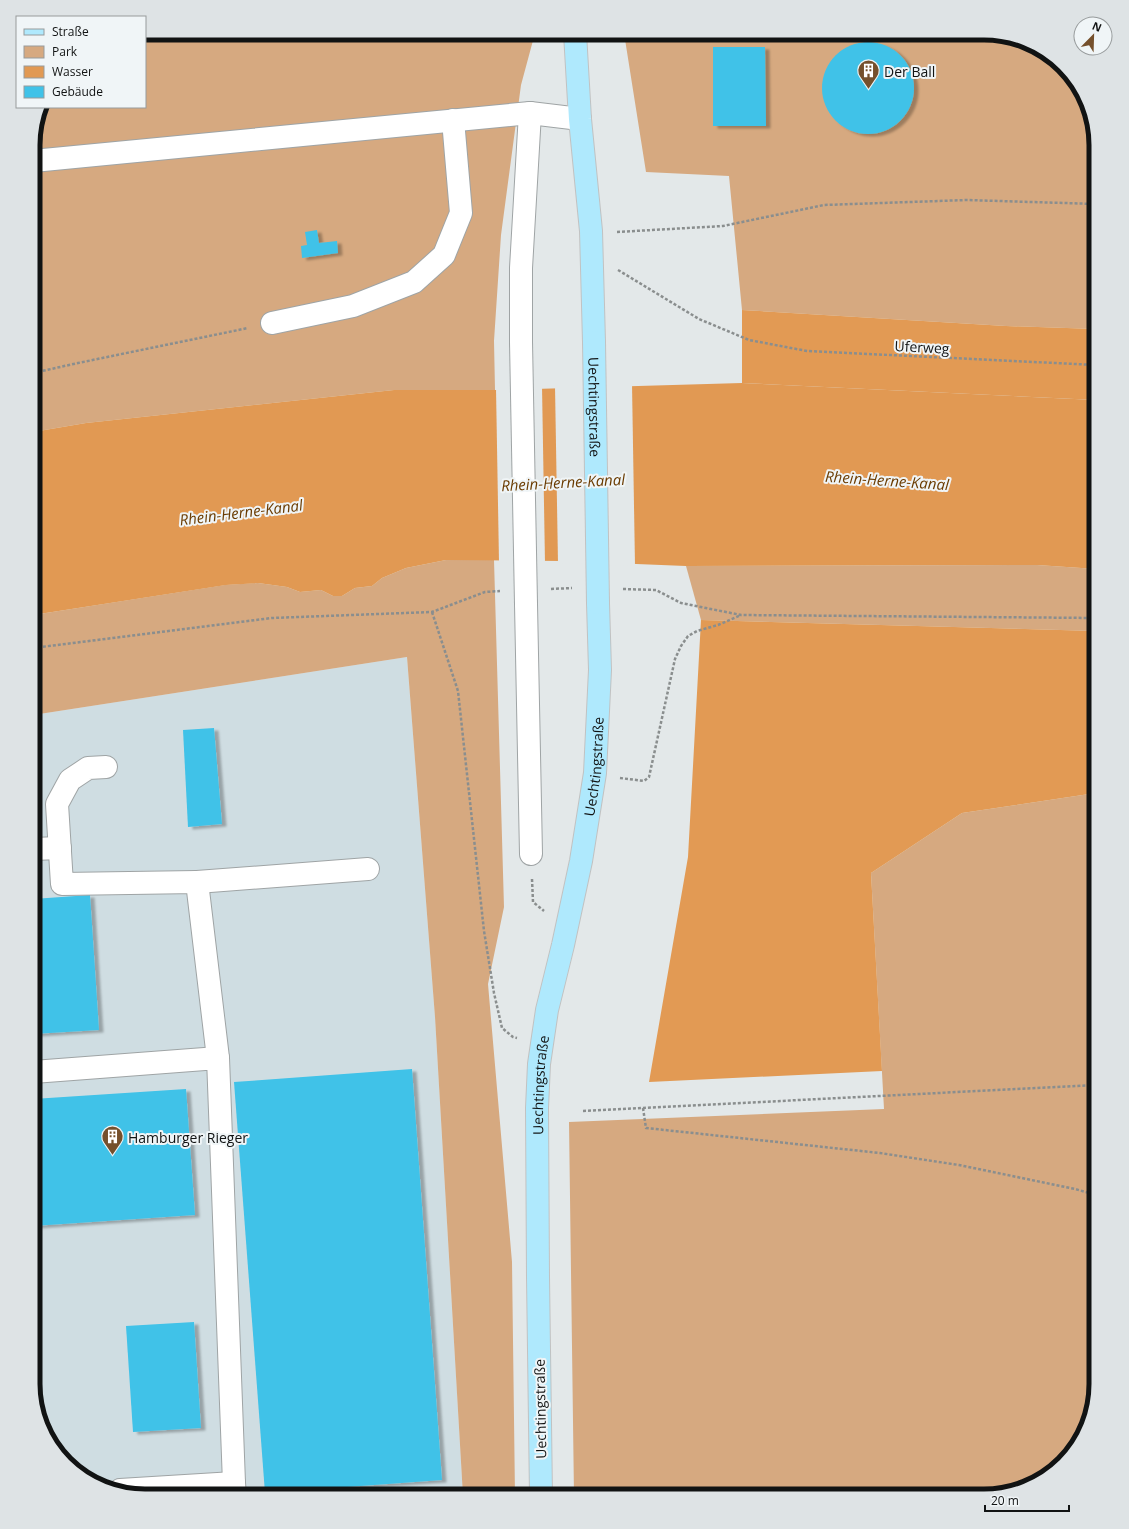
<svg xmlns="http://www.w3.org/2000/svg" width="1129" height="1529" font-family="'Open Sans',sans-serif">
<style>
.built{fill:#cfdde2}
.green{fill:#d6a980}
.forest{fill:#e29a54}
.water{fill:#e19953}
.pier{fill:#e3e8e9}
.building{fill:#40c2e8;filter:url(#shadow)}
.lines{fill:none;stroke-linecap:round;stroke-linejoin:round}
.minor-casing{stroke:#9fa4a5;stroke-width:24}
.major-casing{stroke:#c1c2c2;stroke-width:24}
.path{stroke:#8a8e8e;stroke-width:2.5;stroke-dasharray:3 2;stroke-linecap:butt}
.minor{stroke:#fff;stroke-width:22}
.major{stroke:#afe9fd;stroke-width:22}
.minor-bridge-casing{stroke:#9fa4a5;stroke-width:24;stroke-linecap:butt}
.major-bridge-casing{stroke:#c1c2c2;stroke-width:24;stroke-linecap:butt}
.minor-bridge{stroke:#fff;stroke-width:22}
.major-bridge{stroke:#afe9fd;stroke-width:22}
.labels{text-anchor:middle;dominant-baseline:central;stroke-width:4;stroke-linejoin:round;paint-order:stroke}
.poi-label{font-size:14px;fill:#111313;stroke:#f0f5f7;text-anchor:start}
.street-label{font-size:14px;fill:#111313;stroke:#f0f5f7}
.water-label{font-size:15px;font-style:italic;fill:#6a3b01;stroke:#f0f5f7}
.rim{fill:none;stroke:#111313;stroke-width:5}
</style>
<defs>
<filter id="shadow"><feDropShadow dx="4.5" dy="2.5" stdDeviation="1" flood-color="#0004"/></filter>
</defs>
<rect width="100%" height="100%" fill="#e3e8e9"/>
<!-- built -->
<polygon class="built" points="407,657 435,1017 463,1496 138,1496 89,1481 48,1440 33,1384 33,715"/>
<!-- green -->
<g class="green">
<polygon points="145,33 535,33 521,85 501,235 494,341 495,390 394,390 86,423 33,432 33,137 41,107 145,107"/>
<polygon points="624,33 991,33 1040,48 1081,89 1096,145 1096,329 1006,326 742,310 729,176 646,172"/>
<polygon points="446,560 494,560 504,907 488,984 512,1262 515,1496 463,1496 435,1017 407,657 33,715 33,615 225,585 258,583 287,587 300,592 321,590 333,596 342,596 355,588 372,586 382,578 406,568"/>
<polygon points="1037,565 1096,569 1096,631 701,620 686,566"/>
<polygon points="1096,793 1096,1384 1081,1440 1040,1481 984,1496 574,1496 569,1122 884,1109 871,873 962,813"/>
</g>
<!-- forest -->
<g class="forest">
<polygon points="742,310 1006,326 1096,329 1096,400 742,383"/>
<polygon points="701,620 1096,631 1096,793 962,813 871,873 882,1071 649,1082 688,857"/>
</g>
<!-- water -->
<polygon class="water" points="742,383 1096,400 1096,569 1037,565 686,566 562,561 446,560 406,568 382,578 372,586 355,588 342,596 333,596 321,590 300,592 287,587 258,583 226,585 33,615 33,432 86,423 394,390 495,390"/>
<!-- pier -->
<g class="pier">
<polygon points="632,384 635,566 558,563 555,386"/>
<polygon points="542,386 545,563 499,562 496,388"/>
</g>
<!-- building -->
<g class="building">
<circle cx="868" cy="88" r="46"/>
<polygon points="713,47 765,47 766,126 713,126"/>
<polygon points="317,230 319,243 337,241 338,253 302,258 301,246 307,245 305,232"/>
<polygon points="214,728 222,824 188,827 183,730"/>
<polygon points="90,895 99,1030 33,1034 33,899"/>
<polygon points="412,1069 442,1480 265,1493 234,1082"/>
<polygon points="186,1089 195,1215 33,1226 33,1099"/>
<polygon points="194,1322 201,1428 133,1432 126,1326"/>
</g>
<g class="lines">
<defs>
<g id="minor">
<polyline points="33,161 530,113 580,119"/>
<polyline points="272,323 353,306 414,282 444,255 461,213 453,120"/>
<polyline points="521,342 521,268 530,113"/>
<polyline points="526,604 531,854"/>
<polyline points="106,767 88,768 70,780 57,804 62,884 197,882 218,1058"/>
<polyline points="33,849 60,848"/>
<polyline points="197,882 368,869"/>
<polyline points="33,1072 218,1058 234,1483"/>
<polyline points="120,1490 234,1483 235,1496"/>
</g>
<g id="major">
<polyline points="575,33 580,119 591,231 594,342"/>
<path id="s1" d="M541,1496L538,1277L537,1108L539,1064L547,1010L563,945L581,861L595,773L600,670L598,603"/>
</g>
</defs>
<!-- minor casing -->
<use href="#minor" class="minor-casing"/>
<!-- major casing -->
<use href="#major" class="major-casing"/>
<!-- path -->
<g class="path">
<polyline points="617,232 723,226 824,205 967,200 1096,204"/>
<polyline points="618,270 699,319 749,340 807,351 1096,365"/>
<polyline points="33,373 78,363 248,328"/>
<polyline points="551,589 572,588"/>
<polyline points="623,589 656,590 681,603 741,615 1096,618"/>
<polyline points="432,612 458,691 484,931 494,993 502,1028 513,1037 517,1038"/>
<polyline points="33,648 272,618 432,612 485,592 500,591"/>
<polyline points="620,778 644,781 649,777 675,659 681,646 688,636 697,631 718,625 741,615"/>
<polyline points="532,879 533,902 544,911"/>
<polyline points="643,1108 646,1128 880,1153 959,1165 1075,1189 1096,1195"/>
<polyline points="583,1111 1096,1085"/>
</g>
<!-- minor -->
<use href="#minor" class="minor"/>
<!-- major -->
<use href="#major" class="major"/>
<defs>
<polyline id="minor-bridge" points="521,342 526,604"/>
<g id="major-bridge">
<path id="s2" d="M594,342L598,603"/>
</g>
</defs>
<!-- minor-bridge casing -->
<use href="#minor-bridge" class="minor-bridge-casing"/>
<!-- major-bridge casing -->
<use href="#major-bridge" class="major-bridge-casing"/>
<!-- minor-bridge -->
<use href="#minor-bridge" class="minor-bridge"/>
<!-- major-bridge -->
<use href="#major-bridge" class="major-bridge"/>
</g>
<!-- icons -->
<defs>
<symbol id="building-pin" viewBox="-11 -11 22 30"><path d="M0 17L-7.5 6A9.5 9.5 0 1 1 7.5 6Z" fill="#75502c" stroke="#f0f5f7"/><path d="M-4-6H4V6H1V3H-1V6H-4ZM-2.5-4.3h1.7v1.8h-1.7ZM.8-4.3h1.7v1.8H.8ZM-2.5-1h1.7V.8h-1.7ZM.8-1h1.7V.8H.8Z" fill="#fff"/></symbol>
</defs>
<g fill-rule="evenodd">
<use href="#building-pin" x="856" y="58" width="25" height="34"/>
<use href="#building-pin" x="100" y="1124" width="25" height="34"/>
</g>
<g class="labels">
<!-- poi labels -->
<g class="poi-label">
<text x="884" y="71">Der Ball</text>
<text x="128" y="1137">Hamburger Rieger</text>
</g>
<!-- street labels -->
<g class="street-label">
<text transform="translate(922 347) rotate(3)">Uferweg</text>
<text stroke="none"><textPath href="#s2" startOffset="65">Uechtingstraße</textPath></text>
<text stroke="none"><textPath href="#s1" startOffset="735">Uechtingstraße</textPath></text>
<text stroke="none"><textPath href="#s1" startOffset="411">Uechtingstraße</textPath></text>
<text transform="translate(540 1409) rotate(-91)">Uechtingstraße</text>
</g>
<!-- water labels -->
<g class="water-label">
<text transform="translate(887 480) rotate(4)">Rhein-Herne-Kanal</text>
<text transform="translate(563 482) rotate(-3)">Rhein-Herne-Kanal</text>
<text transform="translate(241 512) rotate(-7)">Rhein-Herne-Kanal</text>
</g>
</g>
<!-- crop -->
<path d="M0 0H1129V1529H0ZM145 40H984A105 105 0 0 1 1089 145V1384A105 105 0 0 1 984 1489H145A105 105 0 0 1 40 1384V145A105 105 0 0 1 145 40Z" fill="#dee3e5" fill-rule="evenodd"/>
<path class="rim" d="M145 40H984A105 105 0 0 1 1089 145V1384A105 105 0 0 1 984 1489H145A105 105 0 0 1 40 1384V145A105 105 0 0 1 145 40Z"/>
<!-- legend -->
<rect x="16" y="16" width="130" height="92" fill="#f0f5f7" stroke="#979b9c"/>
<rect x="24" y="29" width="20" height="6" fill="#afe9fd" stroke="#979b9c"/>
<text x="52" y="36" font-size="12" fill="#111313">Straße</text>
<rect x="24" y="46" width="20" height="12" fill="#d6a980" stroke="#979b9c"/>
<text x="52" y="56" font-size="12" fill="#111313">Park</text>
<rect x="24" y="66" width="20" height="12" fill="#e19953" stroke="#979b9c"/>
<text x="52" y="76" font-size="12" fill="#111313">Wasser</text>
<rect x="24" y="86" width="20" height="12" fill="#40c2e8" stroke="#979b9c"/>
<text x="52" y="96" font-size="12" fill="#111313">Gebäude</text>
<!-- north arrow -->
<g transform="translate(1093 36) rotate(23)"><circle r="19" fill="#f0f5f7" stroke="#979b9c"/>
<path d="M0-3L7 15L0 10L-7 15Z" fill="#75502c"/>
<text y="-6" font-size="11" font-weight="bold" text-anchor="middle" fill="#111313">N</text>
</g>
<!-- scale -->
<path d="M985 1505v6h84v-6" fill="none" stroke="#111313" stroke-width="2"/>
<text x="991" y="1505" font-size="12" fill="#111313" stroke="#f0f5f7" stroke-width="3" paint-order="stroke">20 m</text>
</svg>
